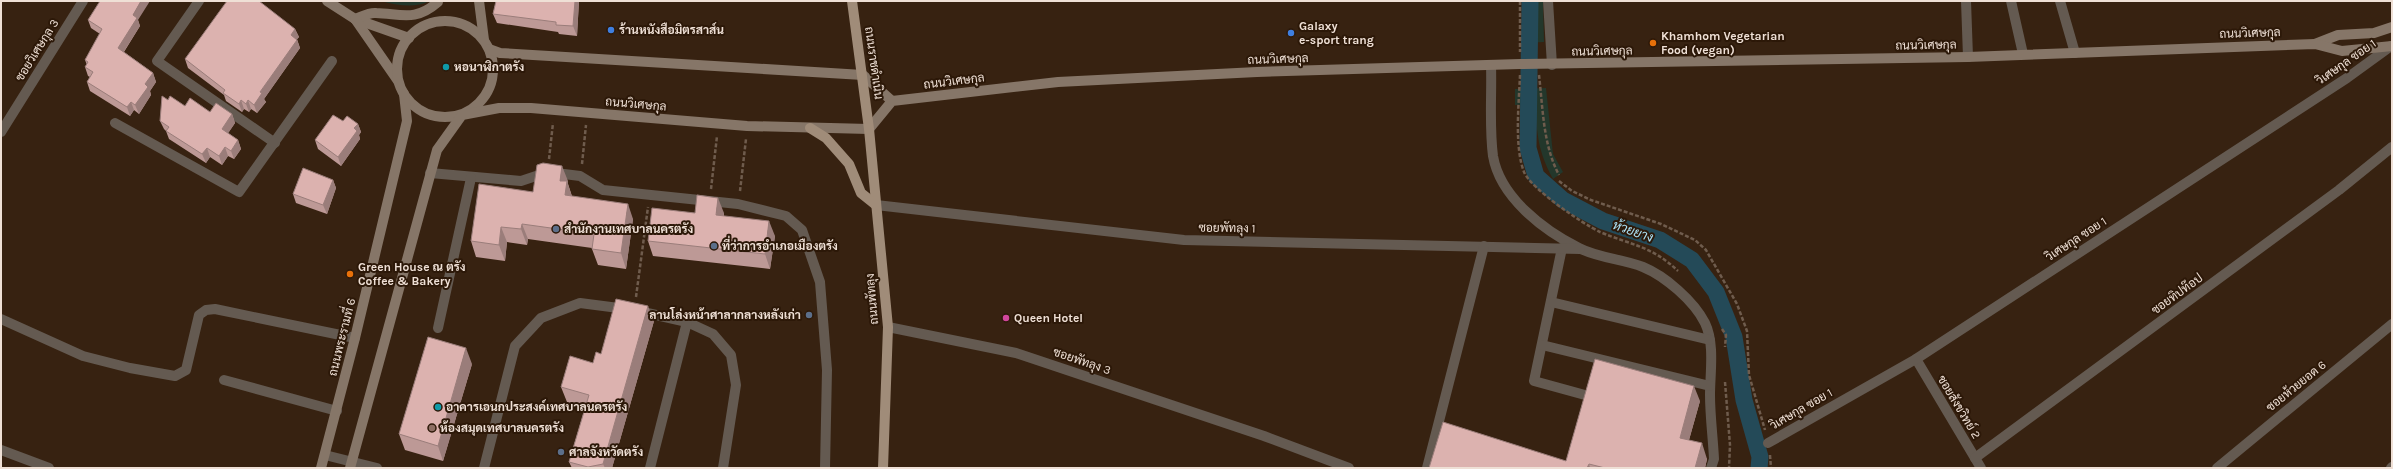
<svg xmlns="http://www.w3.org/2000/svg" width="2393" height="469" font-family="Karla,Sarabun,sans-serif">
<style>
.green{fill:#23372b}
.lines{fill:none;stroke-linecap:round;stroke-linejoin:round}
.canal{stroke:#244a58;stroke-width:17}
.path{stroke:#6f5c4d;stroke-width:2.5;stroke-dasharray:4 2;stroke-linecap:butt}
.lane{stroke:#645a51;stroke-width:10}
.street{stroke:#645a51;stroke-width:10}
.secondary{stroke:#867668;stroke-width:10}
.primary{stroke:#a08c79;stroke-width:10}
.wall{fill:#bd9996}
.shaded-wall{fill:#9a7d7a}
.building{fill:#dcb2af;stroke:#9a7d7a}
.shop-dot{fill:#3f7fe0;stroke:#2c1808;stroke-width:1.5}
.food-dot{fill:#e8710a;stroke:#2c1808;stroke-width:1.5}
.culture-dot{fill:#0f9aa8;stroke:#2c1808;stroke-width:1.5}
.service-dot{fill:#5c6f8a;stroke:#2c1808;stroke-width:1.5}
.hotel-dot{fill:#d1479c;stroke:#2c1808;stroke-width:1.5}
.education-dot{fill:#8d6e63;stroke:#2c1808;stroke-width:1.5}
.labels{text-anchor:middle;dominant-baseline:central;stroke-width:4;stroke-linejoin:round;paint-order:stroke}
.poi-label{font-size:12px;font-weight:bold;fill:#efe0d6;stroke:#2c1808;text-anchor:start}
.street-label{font-size:12px;fill:#efe0d6;stroke:#2c1808}
.water-label{font-size:13px;font-style:italic;fill:#ace3f8;stroke:#2c1808}
</style>
<rect width="100%" height="100%" fill="#372211"/>
<!-- green -->
<g class="green">
<path d="M381,1H429C415,9 396,5 381,1Z"/>
<polygon points="1532,1 1543,1 1544,42 1522,43 1521,34 1533,33"/>
<path d="M1546,88L1553,154L1563,172L1553,179C1538,152 1537,134 1535,104L1515,105V89Z"/>
</g>
<g class="lines">
<!-- canal -->
<polyline class="canal" points="1530,1 1528,148 1536,176 1563,200 1603,221 1660,240 1692,260 1716,292 1734,337 1744,400 1760,457 1759,468"/>
<!-- path -->
<g class="path">
<polyline points="1520,1 1520,52"/>
<path d="M1520,75C1519,103 1514,146 1524,172C1531,189 1583,224 1600,232C1631,245 1652,246 1678,271"/>
<path d="M1539,75C1543,109 1543,145 1559,175"/>
<polyline points="549,159 553,123"/>
<polyline points="582,164 586,125"/>
<polyline points="1559,181 1572,191 1591,200 1661,224 1695,240 1706,250 1737,304 1747,331 1749,375 1765,430"/>
<polyline points="711,189 717,136"/>
<polyline points="740,191 746,139"/>
<polyline points="636,297 648,207"/>
<polyline points="1722,329 1726,335 1725,347"/>
<polyline points="1725,382 1730,445 1729,468"/>
<polyline points="1770,455 1771,468"/>
</g>
<!-- lane -->
<g class="lane">
<polyline points="199,1 157,61 275,143"/>
<polyline points="2011,1 2023,54"/>
<polyline points="2060,1 2075,53"/>
<path d="M1491,65C1492,94 1489,126 1493,156C1500,197 1543,230 1579,248C1598,258 1623,259 1643,267C1665,276 1694,301 1705,323C1715,344 1710,373 1710,395C1710,416 1713,438 1714,459L1711,468"/>
<polyline points="115,123 239,192 332,61"/>
<polyline points="430,173 521,181 548,172 580,176 603,190 738,204 786,216 802,230 820,282 827,370 825,468"/>
<polyline points="1562,248 1534,381 1585,395"/>
<polyline points="1551,302 1710,340"/>
<polyline points="1,319 83,356 130,368 175,376 186,370 199,315 206,310 215,309 355,338"/>
<polyline points="438,328 471,178"/>
<polyline points="1542,345 1710,386"/>
<polyline points="224,380 337,411"/>
<polyline points="325,455 377,468"/>
<polyline points="484,468 515,346 541,318 580,303 634,310 687,322 713,334 731,355 736,385 723,468"/>
<polyline points="650,468 687,322"/>
</g>
<!-- street -->
<g class="street">
<polyline points="1548,1 1552,65"/>
<polyline points="1966,1 1968,57"/>
<polyline points="1,132 83,1"/>
<polyline points="876,205 1184,240 1580,249"/>
<polyline points="888,327 1016,353 1264,436 1349,468"/>
<polyline points="1916,359 1981,468"/>
<polyline points="1768,443 1916,359 2347,78 2391,46"/>
<polyline points="1,450 49,468"/>
<polyline points="1975,458 2339,190 2392,147"/>
<polyline points="1427,468 1484,246"/>
<polyline points="2217,468 2392,324"/>
<polyline points="2391,468 2392,467"/>
</g>
<!-- secondary -->
<g class="secondary">
<polyline points="327,1 355,19 409,38"/>
<polyline points="479,1 484,40"/>
<path d="M355,19C361,17 369,12 376,13C402,14 415,22 438,2"/>
<polyline points="355,19 398,81"/>
<circle cx="445" cy="69" r="48"/>
<polyline points="2315,44 2338,35 2374,33 2392,27"/>
<polyline points="489,49 500,53 863,75 892,101"/>
<polyline points="321,468 355,338 407,121 404,94"/>
<polyline points="350,468 437,150 462,115 499,108 531,108 747,126 869,129 892,101 1058,82 1257,72 1520,64 1968,57 2315,44 2342,51 2392,46"/>
</g>
<!-- primary -->
<g class="primary">
<polyline points="852,1 869,129 888,327 883,468"/>
<polyline points="810,128 826,138 849,164 861,193 876,205"/>
</g>
</g>
<!-- wall -->
<g class="wall">
<polygon points="496,1 579,1 577,36 559,34 558,32 497,23 493,14"/>
<polygon points="88,20 138,20 140,26 124,52 153,73 156,82 150,91 151,95 139,114 134,110 130,116 90,91 87,82 90,77 88,76 85,67 87,65 85,60 100,34 91,28"/>
<polygon points="295,29 299,37 297,39 300,48 264,99 266,102 257,113 251,109 249,112 244,109 242,112 226,101 224,95 188,68 185,59"/>
<polygon points="185,106 210,112 232,114 235,123 228,133 238,140 241,149 234,159 228,156 222,165 210,157 206,163 169,139 166,131 164,129 160,121"/>
<polygon points="358,124 361,132 359,135 360,139 341,166 318,149 315,140"/>
<polygon points="333,180 336,188 327,214 296,203 293,194"/>
<polygon points="568,181 568,184 572,196 633,219 626,269 598,265 592,249 592,248 528,239 527,245 507,242 505,261 476,257 471,241 533,192"/>
<polygon points="695,213 724,213 724,216 775,236 770,269 653,256 648,241"/>
<polygon points="654,321 612,468 572,468 569,462 585,408 567,402 561,387 593,363 601,354"/>
<polygon points="472,364 443,461 405,450 399,434"/>
<polygon points="1700,401 1689,440 1707,459 1705,468 1429,468 1566,461"/>
</g>
<!-- shaded-wall -->
<g class="shaded-wall">
<polygon points="141,1 150,1 138,20 140,26 121,56 118,48 133,15"/>
<polygon points="575,1 579,1 577,36 573,26"/>
<polygon points="295,29 299,37 294,43 291,35"/>
<polygon points="297,40 300,48 264,99 266,102 257,113 254,105 260,92"/>
<polygon points="153,73 156,82 150,91 151,95 139,114 135,105 145,84"/>
<polygon points="241,100 244,109 242,112 239,104"/>
<polygon points="248,100 251,109 249,112 246,104"/>
<polygon points="131,102 134,110 130,116 127,107"/>
<polygon points="232,114 235,123 225,138 222,129"/>
<polygon points="358,124 361,132 359,135 360,139 341,166 338,157 354,128"/>
<polygon points="238,140 241,149 234,159 231,151"/>
<polygon points="225,147 228,156 222,165 219,156"/>
<polygon points="207,148 210,157 206,163 202,154"/>
<polygon points="562,166 568,181 568,184 572,197 570,211 560,181"/>
<polygon points="333,180 336,188 327,214 323,205"/>
<polygon points="718,198 724,213 722,230 716,215"/>
<polygon points="628,204 633,219 626,269 621,253"/>
<polygon points="769,221 775,236 770,269 765,254"/>
<polygon points="522,224 528,239 527,245 521,229"/>
<polygon points="501,227 507,242 505,261 499,245"/>
<polygon points="648,306 654,321 612,468 605,468 603,464"/>
<polygon points="466,348 472,364 443,461 438,446"/>
<polygon points="1694,386 1700,401 1685,454 1680,438"/>
<polygon points="1702,443 1707,459 1705,468 1695,468"/>
<polygon points="1589,464 1590,468 1587,468"/>
</g>
<!-- building -->
<g class="building">
<polygon points="100,1 141,1 133,15 137,18 118,48 153,73 145,84 148,87 135,105 131,102 127,107 87,82 93,72 85,67 88,62 85,60 102,29 88,20"/>
<polygon points="227,1 259,1 295,29 291,35 297,40 260,92 262,93 254,105 248,100 246,104 241,100 239,104 223,93 225,90 185,59"/>
<polygon points="496,1 575,1 573,26 556,25 556,22 493,14"/>
<polygon points="162,96 168,100 170,96 185,106 190,98 210,112 216,103 232,114 222,129 238,140 231,151 225,147 219,156 207,148 202,154 166,131 169,127 160,121"/>
<polygon points="333,115 343,121 347,116 358,124 354,128 357,131 338,157 315,140"/>
<polygon points="543,163 562,166 560,181 567,181 565,195 628,204 621,253 592,249 594,234 522,224 521,229 501,227 499,245 471,241 479,184 533,192 537,165"/>
<polygon points="303,168 333,180 323,205 293,194"/>
<polygon points="697,195 718,198 716,215 769,221 765,254 648,241 652,208 695,213"/>
<polygon points="616,299 648,306 603,464 588,467 569,462 589,395 561,387 570,356 593,363 596,352 601,354"/>
<polygon points="428,337 466,348 438,446 399,434"/>
<polygon points="1595,359 1694,386 1680,438 1702,443 1695,468 1605,468 1589,464 1587,468 1429,468 1443,422 1566,461"/>
</g>
<!-- markers -->
<g class="shop-dot">
<circle cx="611" cy="30" r="4"/>
<circle cx="1291" cy="33" r="4"/>
</g>
<g class="food-dot">
<circle cx="1653" cy="43" r="4"/>
<circle cx="350" cy="274" r="4"/>
</g>
<g class="culture-dot">
<circle cx="446" cy="67" r="4"/>
<circle cx="438" cy="407" r="4"/>
</g>
<g class="service-dot">
<circle cx="556" cy="229" r="4"/>
<circle cx="714" cy="246" r="4"/>
<circle cx="809" cy="315" r="4"/>
<circle cx="561" cy="452" r="4"/>
</g>
<circle class="hotel-dot" cx="1006" cy="318" r="4"/>
<circle class="education-dot" cx="432" cy="428" r="4"/>
<g class="labels">
<!-- poi labels -->
<g class="poi-label">
<text x="1299" y="26">Galaxy<tspan x="1299" dy="14">e-sport trang</tspan></text>
<text x="619" y="30">ร้านหนังสือมิตรสาส์น</text>
<text x="1661" y="36">Khamhom Vegetarian<tspan x="1661" dy="14">Food (vegan)</tspan></text>
<text x="454" y="67">หอนาฬิกาตรัง</text>
<text x="564" y="229">สำนักงานเทศบาลนครตรัง</text>
<text x="722" y="246">ที่ว่าการอำเภอเมืองตรัง</text>
<text x="358" y="267">Green House ณ ตรัง<tspan x="358" dy="14">Coffee &amp; Bakery</tspan></text>
<text x="801" y="315" text-anchor="end">ลานโล่งหน้าศาลากลางหลังเก่า</text>
<text x="1014" y="318">Queen Hotel</text>
<text x="446" y="407">อาคารเอนกประสงค์เทศบาลนครตรัง</text>
<text x="440" y="428">ห้องสมุดเทศบาลนครตรัง</text>
<text x="569" y="452">ศาลจังหวัดตรัง</text>
</g>
<!-- street labels -->
<g class="street-label">
<text transform="translate(2250 33) rotate(-2)">ถนนวิเศษกุล</text>
<text transform="translate(1926 45) rotate(-1)">ถนนวิเศษกุล</text>
<text transform="translate(37 50) rotate(-58)">ซอยวิเศษกุล 3</text>
<text transform="translate(1602 51) rotate(-1)">ถนนวิเศษกุล</text>
<text transform="translate(1278 59) rotate(-2)">ถนนวิเศษกุล</text>
<text transform="translate(2346 62) rotate(-35)">วิเศษกุล ซอย 1</text>
<text transform="translate(874 63) rotate(82)">ถนนราชดำเนิน</text>
<text transform="translate(954 81) rotate(-7)">ถนนวิเศษกุล</text>
<text transform="translate(636 104) rotate(5)">ถนนวิเศษกุล</text>
<text transform="translate(1227 228) rotate(1)">ซอยพัทลุง 1</text>
<text transform="translate(2076 239) rotate(-33)">วิเศษกุล ซอย 1</text>
<text transform="translate(2177 294) rotate(-36)">ซอยทิปท๊อป</text>
<text transform="translate(872 299) rotate(-95)">ถนนพัทลุง</text>
<text transform="translate(342 337) rotate(-76)">ถนนพระรามที่ 6</text>
<text transform="translate(1082 361) rotate(19)">ซอยพัทลุง 3</text>
<text transform="translate(2296 386) rotate(-39)">ซอยห้วยยอด 6</text>
<text transform="translate(1959 407) rotate(59)">ซอยสังขวิทย์ 2</text>
<text transform="translate(1801 409) rotate(-30)">วิเศษกุล ซอย 1</text>
</g>
<!-- water labels -->
<g class="water-label">
<text transform="translate(1633 231) rotate(19)">ห้วยยาง</text>
</g>
</g>
<!-- border -->
<rect width="2393" height="469" fill="none" stroke="#efe0d6" stroke-width="4"/>
</svg>
